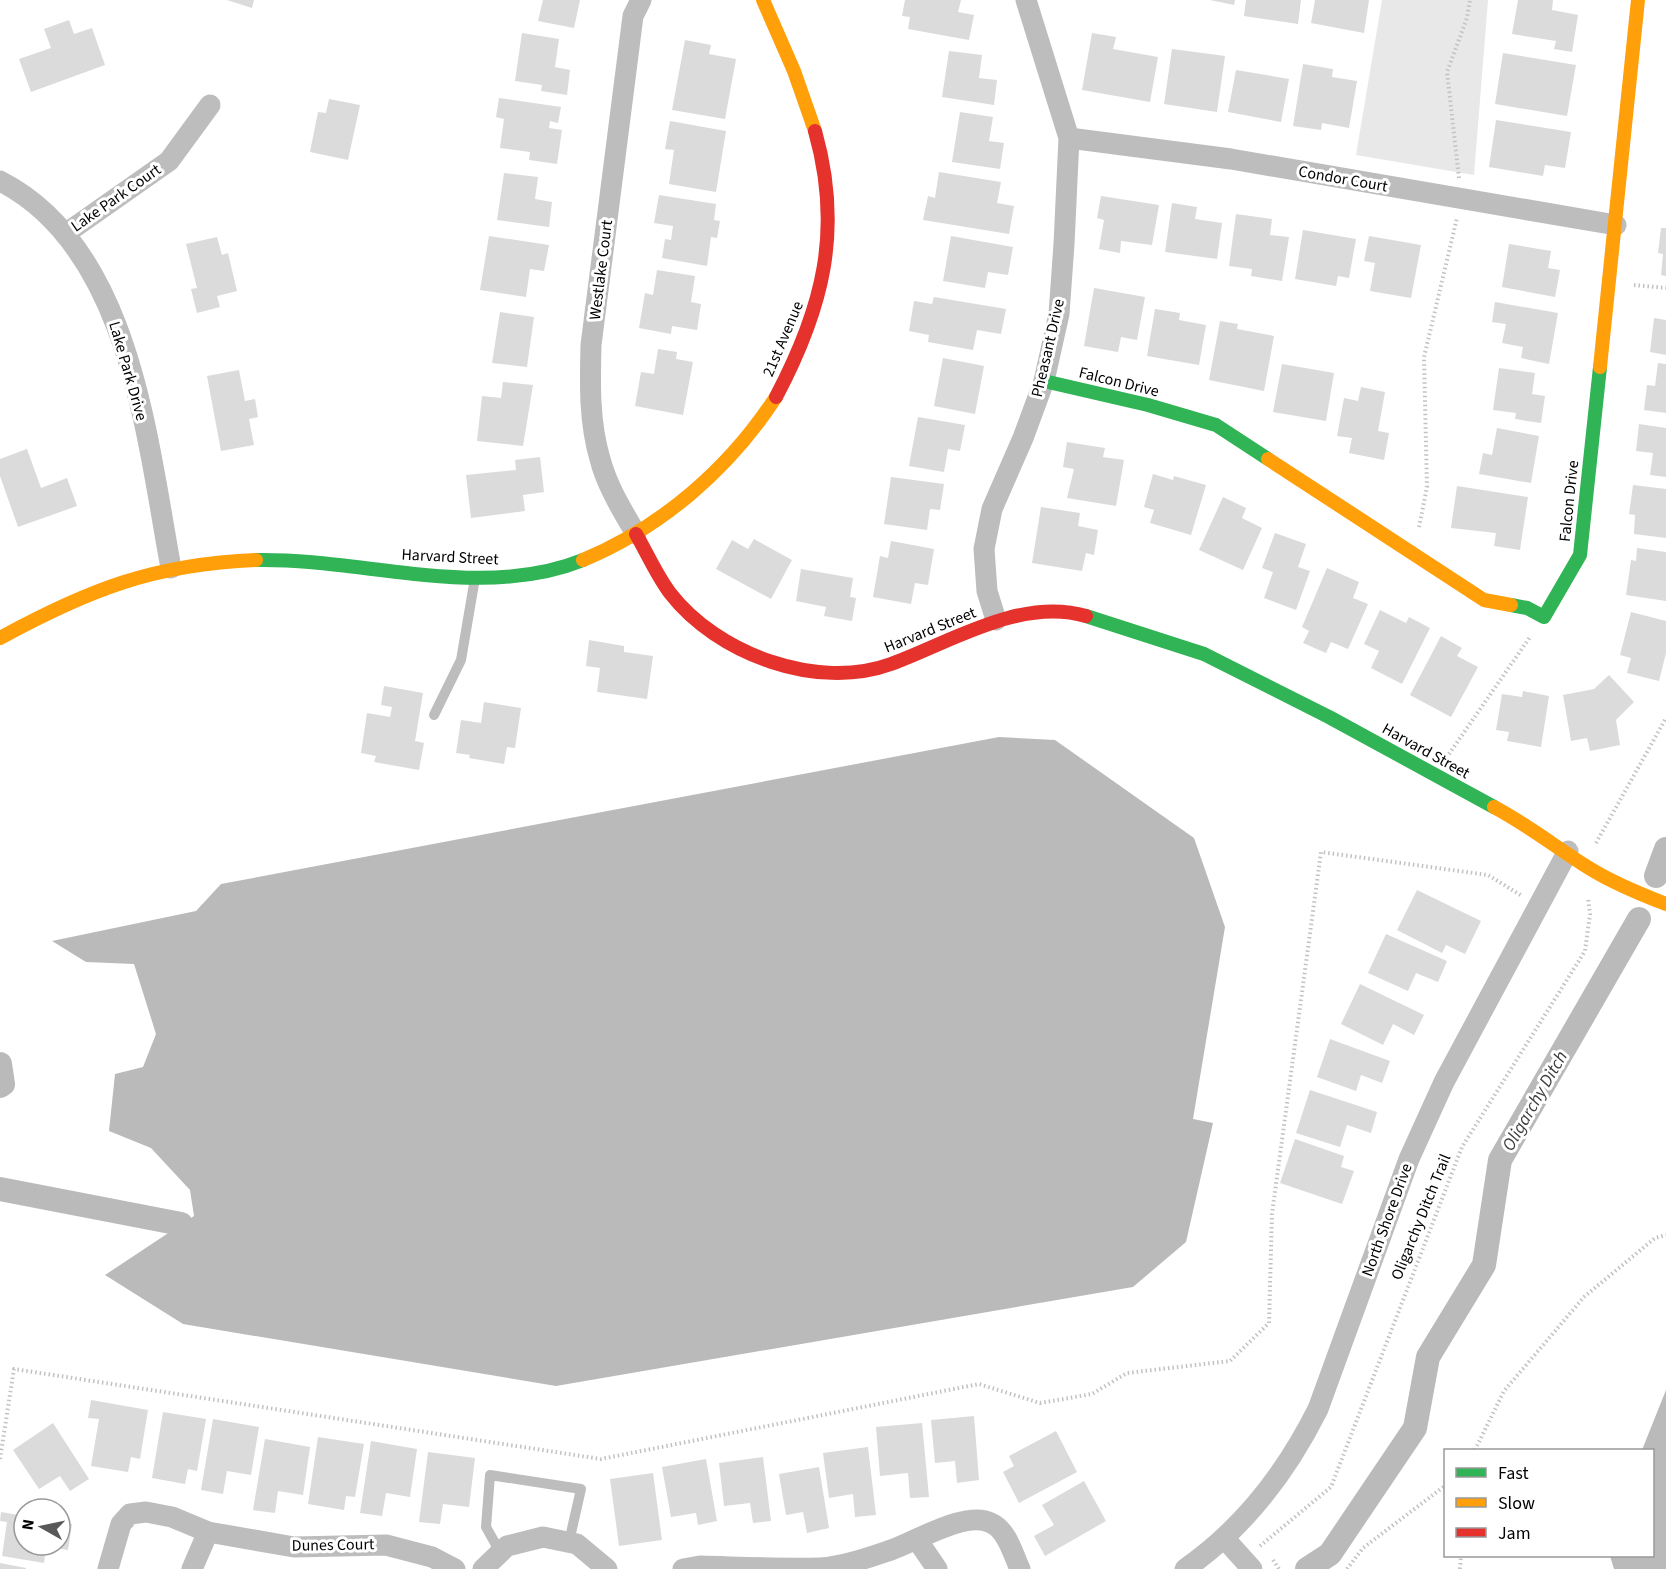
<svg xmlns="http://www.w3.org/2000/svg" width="1666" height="1569" font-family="'Source Sans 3',sans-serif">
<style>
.green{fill:#e8e8e8}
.water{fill:#bababa}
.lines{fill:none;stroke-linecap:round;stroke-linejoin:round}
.canal{stroke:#bababa;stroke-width:24}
.building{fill:#dbdbdb}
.path{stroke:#c2c2c2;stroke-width:4;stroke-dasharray:1.5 3;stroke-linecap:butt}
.lane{stroke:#bdbdbd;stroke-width:10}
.street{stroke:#bdbdbd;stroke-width:21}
.fast{stroke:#30b455;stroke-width:14}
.slow{stroke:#ff9f0a;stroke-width:14}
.jam{stroke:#e5322d;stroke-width:14}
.labels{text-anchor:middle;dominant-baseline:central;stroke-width:6;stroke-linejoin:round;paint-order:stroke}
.street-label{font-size:16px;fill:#000;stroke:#fff}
.water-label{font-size:18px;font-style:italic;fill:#3d3d3d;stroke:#fff}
</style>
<rect width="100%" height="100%" fill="#fff"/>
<!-- green -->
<polygon class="green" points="1382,0 1488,0 1474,175 1356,155"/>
<!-- water -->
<g class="water">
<polygon points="999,737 1055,740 1194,838 1225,927 1193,1119 1213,1123 1186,1242 1133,1287 556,1386 183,1324 105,1275 194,1216 190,1190 151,1148 109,1131 115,1074 143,1067 156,1034 134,964 86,962 52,941 196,911 221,884"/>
<polygon points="1666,1390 1666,1569 1614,1569 1610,1556 1652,1556 1652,1450 1642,1450"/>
</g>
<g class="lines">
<!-- canal -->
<g class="canal">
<polyline points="1656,876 1666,849"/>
<polyline points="0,1064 3,1084 0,1086"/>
<polyline points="0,1189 181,1224"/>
<polyline points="1307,1569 1330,1554 1415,1428 1428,1357 1484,1265 1500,1160 1639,919"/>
</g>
</g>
<!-- building -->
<g class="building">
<polygon points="227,0 254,0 252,8"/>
<polygon points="543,0 580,0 574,28 538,21"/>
<polygon points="905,0 961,0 958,12 974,15 969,40 908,29 910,17 902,16"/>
<polygon points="1210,0 1235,0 1234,5"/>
<polygon points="1246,0 1301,0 1298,24 1244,16"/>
<polygon points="1315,0 1369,0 1364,33 1311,23"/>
<polygon points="1518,0 1553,0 1552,10 1578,15 1572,52 1554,49 1556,41 1512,34"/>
<polygon points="69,20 74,34 92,28 105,65 31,92 19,59 51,48 44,29"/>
<polygon points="522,33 559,39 555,67 570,70 567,95 541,91 542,85 515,81"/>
<polygon points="1092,33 1116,37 1113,49 1158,57 1150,102 1082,90"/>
<polygon points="685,40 711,45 709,54 736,59 725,119 672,110"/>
<polygon points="1172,49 1225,56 1217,112 1164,104"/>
<polygon points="949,51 982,55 979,78 997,80 994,105 942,97"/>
<polygon points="1503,53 1576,65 1567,116 1495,104"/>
<polygon points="1303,64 1333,69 1332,77 1357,81 1349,128 1322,123 1321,130 1293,126"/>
<polygon points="1236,70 1289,79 1281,122 1228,112"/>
<polygon points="499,98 561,107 558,123 550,121 549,128 562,130 557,164 529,160 530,152 500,148 504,119 496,117"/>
<polygon points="329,99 360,105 348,160 310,152 318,112 326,113"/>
<polygon points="960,112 993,117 989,141 1004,143 1000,169 952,162"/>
<polygon points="1496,120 1571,132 1565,168 1545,165 1543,176 1489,167"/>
<polygon points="670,121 726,131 716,192 669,184 674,150 665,149"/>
<polygon points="939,172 1001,182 997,203 1014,206 1009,234 923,220 928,196 935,198"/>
<polygon points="504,173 538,177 535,199 552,202 549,227 497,220"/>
<polygon points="659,195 716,204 714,220 720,221 717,238 711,237 707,266 662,258 665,239 671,240 673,226 654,223"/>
<polygon points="1101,196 1159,205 1152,245 1121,241 1120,253 1099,249 1104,220 1097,218"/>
<polygon points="1172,203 1197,207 1195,219 1222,223 1217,259 1165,252"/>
<polygon points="1236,214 1272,219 1270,235 1289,237 1282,281 1251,276 1252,269 1229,266"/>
<polygon points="1661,228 1666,228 1666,276 1661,275 1663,254 1658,253"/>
<polygon points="1303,230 1356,239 1349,278 1338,276 1336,286 1295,279"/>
<polygon points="489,236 549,245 544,271 530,269 526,297 480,290"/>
<polygon points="951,236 1013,247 1008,275 988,272 985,288 943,281"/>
<polygon points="1369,236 1421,245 1411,298 1370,291 1375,263 1364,261"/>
<polygon points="217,237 222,255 228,253 237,291 217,296 220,307 197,313 191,289 197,288 186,244"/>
<polygon points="1509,244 1551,251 1548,268 1560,270 1555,297 1502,287"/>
<polygon points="657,270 695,276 691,302 701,304 697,330 672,326 671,334 639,328 645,293 653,295"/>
<polygon points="1094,288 1145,297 1137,340 1121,337 1118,352 1084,346"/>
<polygon points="934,297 1006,309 1001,334 977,330 973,350 928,342 929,335 909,331 914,301 932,304"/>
<polygon points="1495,302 1558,313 1549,364 1521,358 1523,347 1502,343 1506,324 1492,322"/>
<polygon points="1155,309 1180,313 1179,320 1206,325 1199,365 1147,356"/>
<polygon points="500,312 534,317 527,367 492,363"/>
<polygon points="1654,318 1666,320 1666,355 1650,352"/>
<polygon points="1220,321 1238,324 1237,329 1274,336 1264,391 1209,380"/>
<polygon points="658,349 677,352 676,359 693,362 683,415 635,406 641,372 654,374"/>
<polygon points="943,358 984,366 975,414 934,406"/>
<polygon points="1658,363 1666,364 1666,413 1644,410 1647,385 1655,386"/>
<polygon points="1282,364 1334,373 1326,421 1273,412"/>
<polygon points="1499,368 1535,373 1532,394 1545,396 1541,423 1515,419 1516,413 1493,410"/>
<polygon points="239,370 245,401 255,399 258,417 249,419 254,445 221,451 207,376"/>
<polygon points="503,382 533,385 523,446 477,441 482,396 501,398"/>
<polygon points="1361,387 1385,392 1378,431 1389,433 1384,460 1349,453 1352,438 1337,436 1344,398 1358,401"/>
<polygon points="918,417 965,425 960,451 948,449 944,472 909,466"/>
<polygon points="1639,424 1666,428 1666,477 1650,475 1653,453 1636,451"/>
<polygon points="1497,428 1539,436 1531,483 1479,474 1483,453 1492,455"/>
<polygon points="1067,442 1105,448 1103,457 1124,460 1116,506 1067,498 1074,469 1063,467"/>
<polygon points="27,449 41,488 67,478 77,506 18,527 0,476 0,459"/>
<polygon points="540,457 544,492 523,495 525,511 471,518 466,475 516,470 515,460"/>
<polygon points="1153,474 1173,480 1174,476 1206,485 1191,535 1150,523 1154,510 1144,507"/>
<polygon points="891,477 944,484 940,510 930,509 927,530 884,524"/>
<polygon points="1633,485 1666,489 1666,538 1634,534 1635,515 1629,514"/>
<polygon points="1457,486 1528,497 1520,550 1494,546 1496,533 1451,528"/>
<polygon points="1223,497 1246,508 1242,518 1262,528 1243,570 1199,550"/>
<polygon points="1041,507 1080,513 1078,526 1098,530 1094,555 1086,553 1082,571 1032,563"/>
<polygon points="1275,533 1306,544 1298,567 1310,571 1296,610 1264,598 1273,572 1262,568"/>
<polygon points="754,539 792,560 771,599 716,569 732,540 748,549"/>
<polygon points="891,541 934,549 928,585 915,583 911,604 873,597 880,556 888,558"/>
<polygon points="1637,548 1666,552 1666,601 1626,595 1631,560 1636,561"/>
<polygon points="1327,568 1359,582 1353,598 1368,604 1348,649 1331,642 1326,653 1303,643 1309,631 1302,627"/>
<polygon points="801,569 853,578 850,597 856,598 852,621 824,616 826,607 796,601"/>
<polygon points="1380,610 1406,623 1409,617 1430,628 1402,684 1371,668 1379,651 1364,644"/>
<polygon points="1631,612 1666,621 1666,653 1659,681 1627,673 1631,658 1620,655"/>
<polygon points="1441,636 1462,648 1457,656 1478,667 1451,717 1410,695"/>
<polygon points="589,640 624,646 624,652 653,656 647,699 597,692 600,668 586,666"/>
<polygon points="1609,675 1634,702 1616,720 1620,745 1590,751 1587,738 1571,741 1563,695 1594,689"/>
<polygon points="384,686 423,693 415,741 424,743 419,770 374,762 376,756 361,753 367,713 390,717 392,707 381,705"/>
<polygon points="1523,691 1549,696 1541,747 1507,741 1509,732 1496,730 1502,694 1522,697"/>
<polygon points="484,702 521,708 515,748 507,747 504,764 469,758 470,755 456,753 461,720 481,723"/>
<polygon points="1417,890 1481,921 1465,954 1446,945 1442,953 1397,930"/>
<polygon points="1386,934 1447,961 1438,982 1416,973 1408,991 1368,973"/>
<polygon points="1360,984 1424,1015 1414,1035 1393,1024 1383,1045 1341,1024"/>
<polygon points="1330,1039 1390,1061 1382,1083 1361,1075 1356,1091 1317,1077"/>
<polygon points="1310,1090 1377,1112 1371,1133 1347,1125 1340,1147 1296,1133"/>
<polygon points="1295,1139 1344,1156 1341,1167 1354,1171 1342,1204 1280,1183"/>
<polygon points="91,1400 148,1410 140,1459 131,1457 128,1472 91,1466 99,1419 88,1418"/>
<polygon points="163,1412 206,1419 197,1471 188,1469 185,1484 152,1478"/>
<polygon points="974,1416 979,1480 957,1483 955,1461 935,1463 931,1420"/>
<polygon points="213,1419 259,1427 251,1475 227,1471 223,1494 201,1490"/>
<polygon points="53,1423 89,1479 70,1491 60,1476 39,1489 13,1450"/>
<polygon points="922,1423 929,1497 910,1498 908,1473 880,1476 876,1427"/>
<polygon points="1056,1431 1077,1472 1019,1503 1003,1472 1014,1466 1009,1456"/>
<polygon points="318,1437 364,1444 355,1497 346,1496 344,1510 308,1504"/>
<polygon points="265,1439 310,1447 303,1495 278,1491 275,1513 253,1510"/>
<polygon points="371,1441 417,1449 410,1497 386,1493 382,1516 360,1513"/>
<polygon points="868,1447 876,1515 855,1517 853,1494 829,1498 823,1453"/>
<polygon points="428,1452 475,1458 469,1507 443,1504 440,1524 419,1522"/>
<polygon points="763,1457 771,1521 753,1523 750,1503 724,1506 719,1463"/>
<polygon points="706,1459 717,1521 698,1525 696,1513 671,1517 662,1467"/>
<polygon points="819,1467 829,1528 807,1533 803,1512 786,1515 779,1474"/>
<polygon points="653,1473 662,1540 619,1546 610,1479"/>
<polygon points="1084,1481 1106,1521 1045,1556 1034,1536 1054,1525 1042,1505"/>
<polygon points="1,1512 24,1516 24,1545 60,1545 60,1522 72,1524 68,1550 46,1547 44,1563 2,1556 7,1522 0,1521"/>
<polygon points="0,1563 26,1568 26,1569 0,1569"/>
</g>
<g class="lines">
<!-- path -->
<g class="path">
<polyline points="1459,178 1447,72 1467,18 1470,0"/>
<polyline points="1634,285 1666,288"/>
<polyline points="1419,527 1427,487 1424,357 1457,218"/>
<polyline points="1449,754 1530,637"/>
<polyline points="1596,843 1666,718"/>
<polyline points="1475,1450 1504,1391 1584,1297 1655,1238 1666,1235"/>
<polyline points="0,1459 14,1369 601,1459 979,1384 1040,1403 1092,1394 1127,1373 1230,1361 1269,1323 1272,1214 1321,852 1488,875 1522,896"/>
<polyline points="1260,1546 1331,1487 1462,1147 1585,951 1590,914 1588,898"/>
<polyline points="1273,1560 1279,1569"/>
<polyline points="1347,1569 1363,1548 1446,1485"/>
<polyline points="1460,1569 1461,1556"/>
</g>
<!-- lane -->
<g class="lane">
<polyline points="434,715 461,660 475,578"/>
<polyline points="500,1552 486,1527 490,1475 581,1489 569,1542"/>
</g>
<!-- street -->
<g class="street">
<polyline points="1069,138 1231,159 1616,225"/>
<path d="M0,181C130,247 147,439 171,568"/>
<polyline points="65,234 169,161 210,105"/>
<path d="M636,534C622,510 607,486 600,459C589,422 590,383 591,345L633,16L641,0"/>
<polyline points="996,620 987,591 984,549 992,509 1023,438 1044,381 1059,314 1064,244 1069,138 1026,0"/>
<polyline points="1225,1539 1252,1569"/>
<polyline points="918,1541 937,1569"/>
<polyline points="108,1569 121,1524 130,1514 146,1512 172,1517 208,1532 294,1547 386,1545 432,1557 455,1569"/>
<polyline points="192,1569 208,1532"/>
<polyline points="483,1569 507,1546 543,1537 577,1544 607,1569"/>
<path d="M683,1569L700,1566C740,1567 780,1569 820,1568C842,1567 870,1557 891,1550C917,1541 966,1510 991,1523C1007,1530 1013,1554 1020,1569"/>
<path d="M1185,1569C1244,1528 1286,1473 1318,1409L1409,1159L1444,1082L1568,851"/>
</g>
<!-- fast -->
<g class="fast">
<polyline points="1044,381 1148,405 1216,425 1268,459"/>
<path d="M256,560C362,558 482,601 583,560"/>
<polyline points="1511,605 1527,608 1544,617 1580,555 1600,367"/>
<polyline points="1086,616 1204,654 1329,717 1494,807"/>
</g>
<!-- slow -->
<g class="slow">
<polyline points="763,0 794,71 815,131"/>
<polyline points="1600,367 1638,0"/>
<polyline points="1268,459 1484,600 1511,605"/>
<path d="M583,560C662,527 729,469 776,397"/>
<path d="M0,638C88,590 154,564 256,560"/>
<path d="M1494,807C1528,825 1557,848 1589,868C1613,883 1640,894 1666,904"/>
</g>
<!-- jam -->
<g class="jam">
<path d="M776,397C823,308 843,230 815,131"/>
<path d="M636,534C647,553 657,576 670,593C717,654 817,691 891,664C951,642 1021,597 1086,616"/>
</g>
</g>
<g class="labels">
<!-- street labels -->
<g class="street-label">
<text transform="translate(1343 179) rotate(10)">Condor Court</text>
<text transform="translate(116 198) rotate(-35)">Lake Park Court</text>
<text transform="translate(601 270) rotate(-83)">Westlake Court</text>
<text transform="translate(783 339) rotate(-67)">21st Avenue</text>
<text transform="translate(1048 348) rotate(-77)">Pheasant Drive</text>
<text transform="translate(128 371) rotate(74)">Lake Park Drive</text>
<text transform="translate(1119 382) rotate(14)">Falcon Drive</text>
<text transform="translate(1569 501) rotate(-84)">Falcon Drive</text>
<text transform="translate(450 557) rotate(3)">Harvard Street</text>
<text transform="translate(930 630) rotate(-22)">Harvard Street</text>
<text transform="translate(1426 751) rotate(29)">Harvard Street</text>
<text transform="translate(1421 1217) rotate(-68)">Oligarchy Ditch Trail</text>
<text transform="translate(1387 1220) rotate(-70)">North Shore Drive</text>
<text transform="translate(333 1545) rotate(-1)">Dunes Court</text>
</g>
<!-- water labels -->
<g class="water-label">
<text transform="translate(1535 1101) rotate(-60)">Oligarchy Ditch</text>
</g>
</g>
<!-- legend -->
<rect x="1444" y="1449" width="210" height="108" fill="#ffffff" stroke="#999999" stroke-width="1.5"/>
<rect x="1456" y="1468" width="30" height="9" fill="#30b455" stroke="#999999" stroke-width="1.5"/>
<text x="1498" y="1479" font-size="18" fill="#000000">Fast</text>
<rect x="1456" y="1498" width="30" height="9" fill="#ff9f0a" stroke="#999999" stroke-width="1.5"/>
<text x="1498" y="1509" font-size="18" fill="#000000">Slow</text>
<rect x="1456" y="1528" width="30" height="9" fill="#e5322d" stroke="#999999" stroke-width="1.5"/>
<text x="1498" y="1539" font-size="18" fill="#000000">Jam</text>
<!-- north arrow -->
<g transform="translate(42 1527) rotate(279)"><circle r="28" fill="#ffffff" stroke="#999999" stroke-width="1.5"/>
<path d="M0-4.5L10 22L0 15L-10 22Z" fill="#595959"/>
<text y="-9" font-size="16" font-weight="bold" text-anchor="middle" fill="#000000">N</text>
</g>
</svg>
